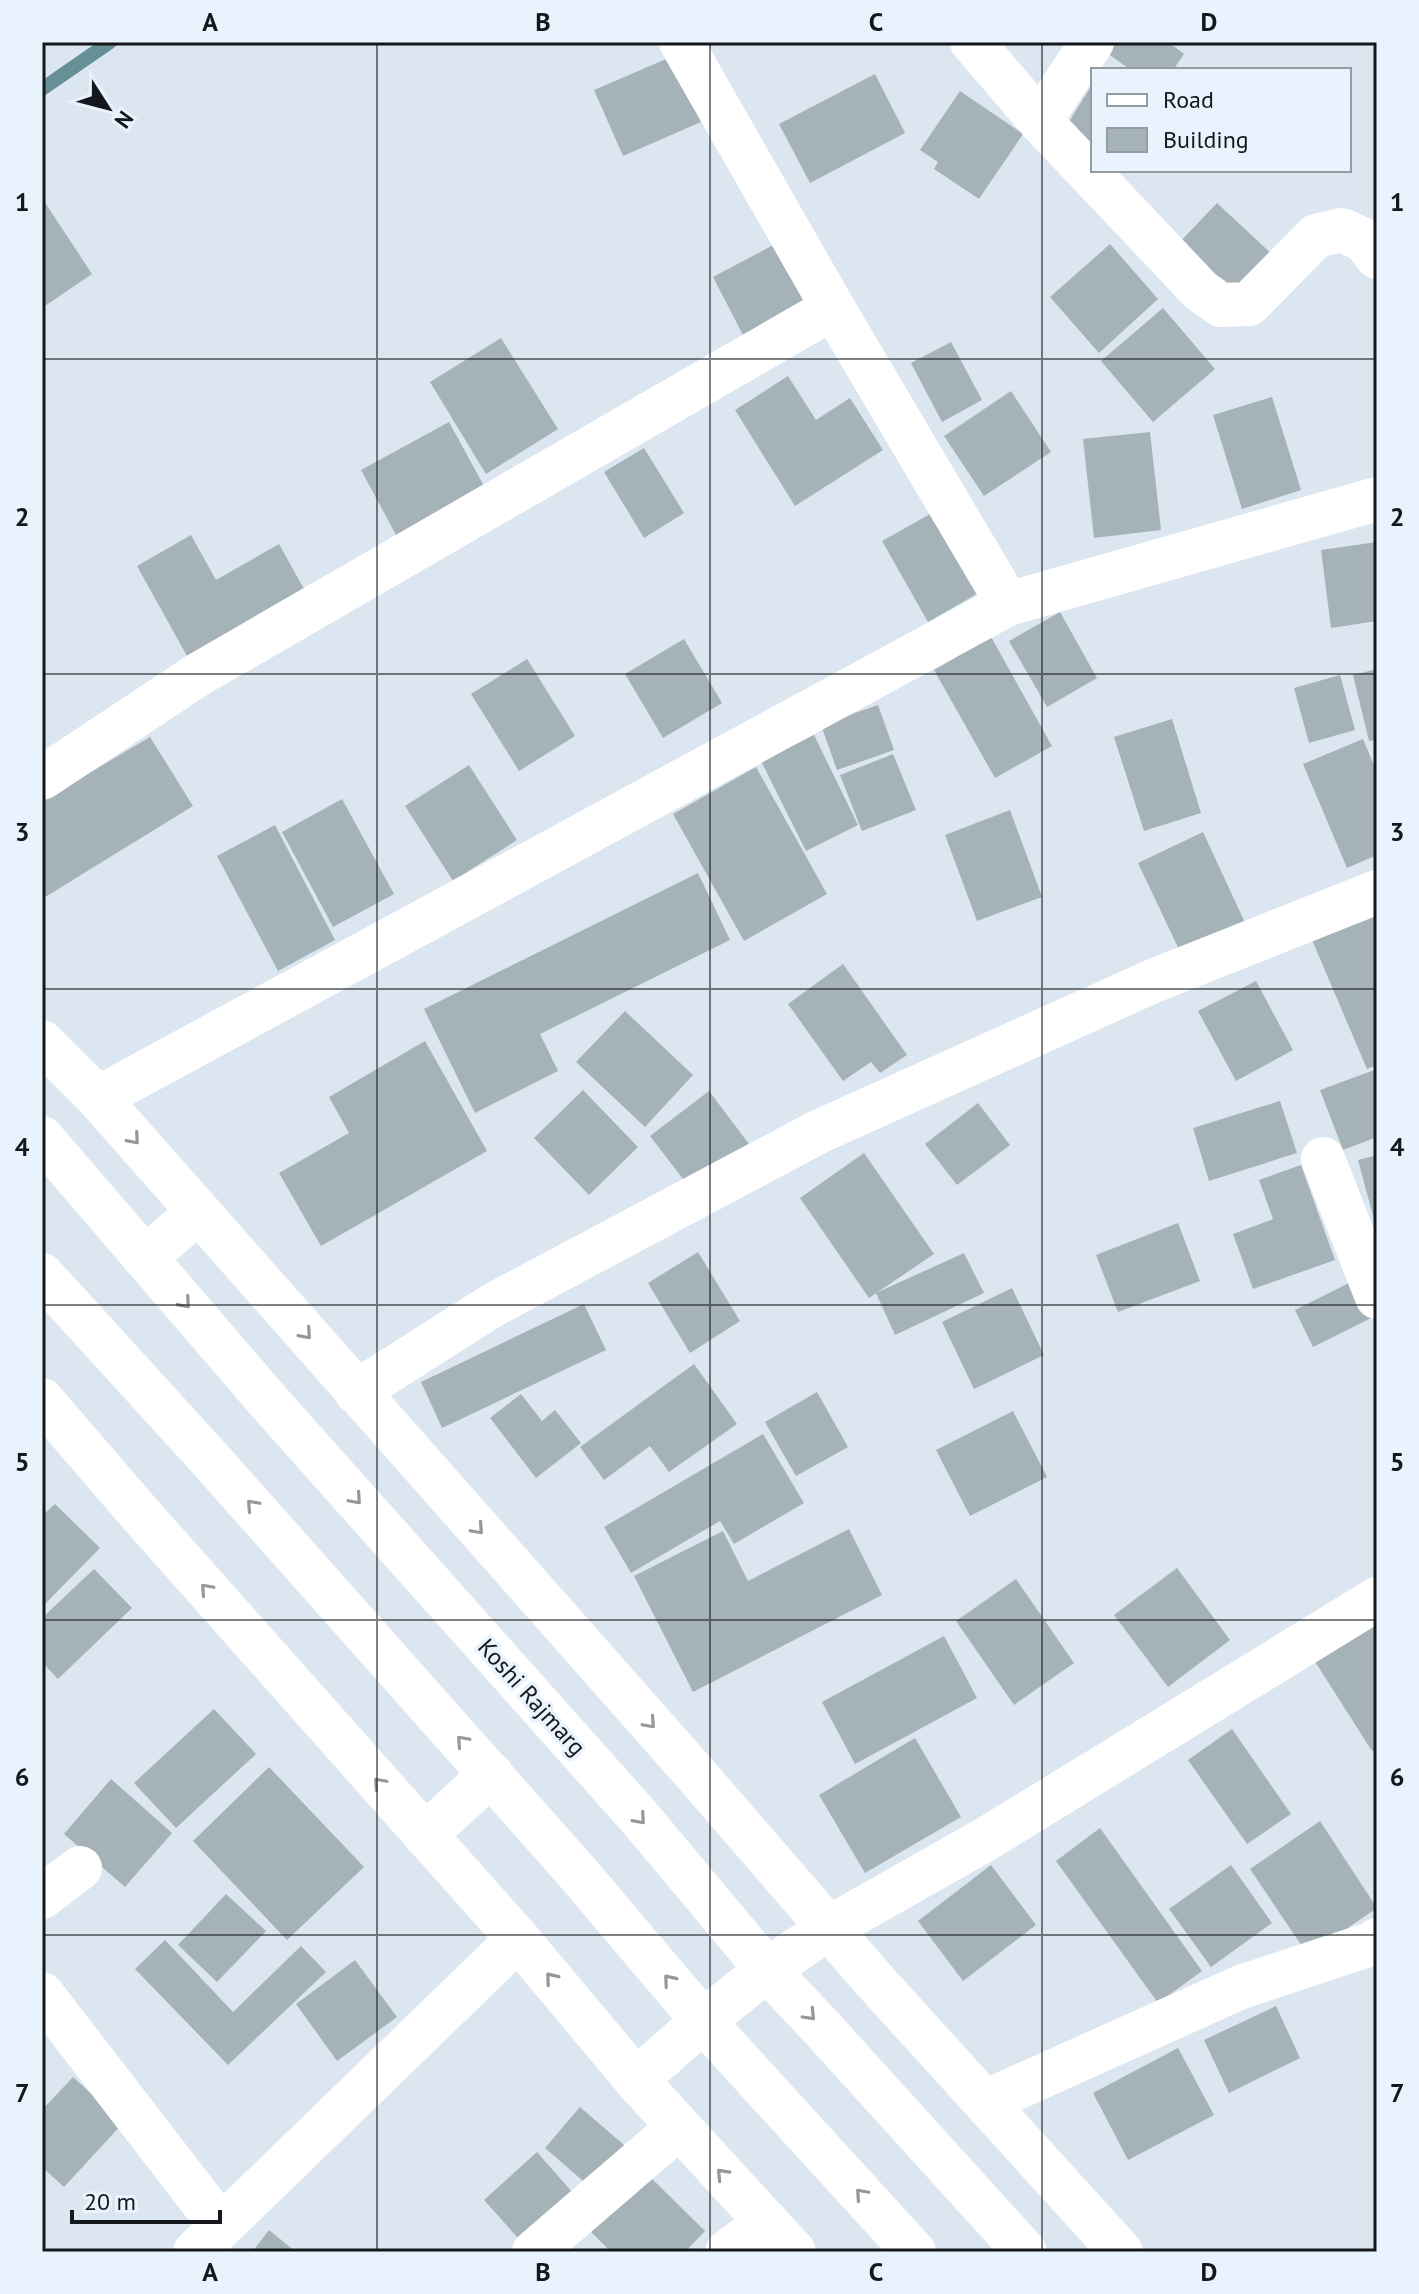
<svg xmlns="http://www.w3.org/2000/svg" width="1419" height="2294" font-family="'PT Sans',sans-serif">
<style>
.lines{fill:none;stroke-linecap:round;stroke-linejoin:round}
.stream{stroke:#678f96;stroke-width:14}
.building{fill:#a5b3b9}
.minor{stroke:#fff;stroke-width:44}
.major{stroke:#fff;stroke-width:44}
.oneway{stroke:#959799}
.grid{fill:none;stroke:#14181c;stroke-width:2;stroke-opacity:0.55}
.labels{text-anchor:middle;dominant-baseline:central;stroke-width:7;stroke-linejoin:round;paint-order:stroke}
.street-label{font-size:24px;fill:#14181c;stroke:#e8f3fd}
.neatline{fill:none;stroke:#14181c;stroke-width:3}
.grid-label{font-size:26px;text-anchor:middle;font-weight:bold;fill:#14181c}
</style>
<rect width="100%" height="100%" fill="#dbe6f0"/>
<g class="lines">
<!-- stream -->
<polyline class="stream" points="42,89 110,42"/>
</g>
<!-- building -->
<g class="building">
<polygon points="1114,42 1168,42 1184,54 1173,70 1131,70 1107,53"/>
<polygon points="673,56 701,122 623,156 594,90"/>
<polygon points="875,74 905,133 810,183 779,124"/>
<polygon points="1093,83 1093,159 1059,138"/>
<polygon points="960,91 1023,134 979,199 934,169 938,162 920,150"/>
<polygon points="42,198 92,274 42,308"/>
<polygon points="1217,203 1274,256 1232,301 1175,247"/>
<polygon points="781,241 812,299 743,335 713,277"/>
<polygon points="1110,244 1158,299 1099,353 1050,297"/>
<polygon points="1163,308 1215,369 1153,422 1101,361"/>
<polygon points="501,338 558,429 486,474 430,382"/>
<polygon points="951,342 982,400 942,422 911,363"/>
<polygon points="788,376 816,420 850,398 883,450 795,506 735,410"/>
<polygon points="1011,391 1051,452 984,496 944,436"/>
<polygon points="1272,397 1301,490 1242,509 1213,415"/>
<polygon points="449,422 490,497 402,546 361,470"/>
<polygon points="1150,432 1161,530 1094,538 1083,439"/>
<polygon points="644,448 684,513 644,538 604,472"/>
<polygon points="941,508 987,588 928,622 882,541"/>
<polygon points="191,535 216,580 279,544 309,598 192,665 137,566"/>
<polygon points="1377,542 1377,621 1331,628 1321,550"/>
<polygon points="1060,612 1097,678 1047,707 1009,641"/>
<polygon points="991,637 1052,746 995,778 934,670"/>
<polygon points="684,639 722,703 663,738 625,674"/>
<polygon points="527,659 575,736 519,771 471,694"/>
<polygon points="1377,669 1377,740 1369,741 1353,675"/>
<polygon points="1340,675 1355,730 1309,743 1294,688"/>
<polygon points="878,705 894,750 837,770 821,725"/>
<polygon points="1172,719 1201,813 1144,831 1114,737"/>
<polygon points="814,735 858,825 806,851 761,761"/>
<polygon points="150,737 193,806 42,899 42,801"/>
<polygon points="1363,739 1377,772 1377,855 1347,868 1303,764"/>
<polygon points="893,754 916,810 862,831 840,775"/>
<polygon points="469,765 517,840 453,881 405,806"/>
<polygon points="756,767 827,894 744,941 673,814"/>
<polygon points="342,799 394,894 333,927 282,832"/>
<polygon points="1010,810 1042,897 977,921 945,835"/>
<polygon points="275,825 335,940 278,971 217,856"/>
<polygon points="1203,832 1247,927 1183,958 1138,863"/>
<polygon points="698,873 730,940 540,1034 558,1071 475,1113 424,1009"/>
<polygon points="1373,914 1377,924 1377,1065 1367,1069 1312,940"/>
<polygon points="843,964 907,1055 880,1073 871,1062 843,1081 788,1004"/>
<polygon points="1256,981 1293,1050 1236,1081 1198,1011"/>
<polygon points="625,1011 693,1075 645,1127 576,1062"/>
<polygon points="425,1041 487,1151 321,1246 279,1173 349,1133 329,1097"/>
<polygon points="1377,1069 1377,1137 1343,1150 1320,1090"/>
<polygon points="583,1090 638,1147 589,1195 534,1138"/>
<polygon points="709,1091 749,1144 690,1188 650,1136"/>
<polygon points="1280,1101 1297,1153 1209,1181 1193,1128"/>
<polygon points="978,1103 1010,1145 957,1185 925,1144"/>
<polygon points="864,1153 934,1254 869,1298 800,1198"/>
<polygon points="1377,1155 1377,1227 1376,1227 1358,1160"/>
<polygon points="1301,1165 1335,1260 1253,1289 1233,1234 1273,1219 1259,1180"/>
<polygon points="1178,1223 1200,1281 1118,1312 1096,1255"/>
<polygon points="698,1252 740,1321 690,1353 648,1283"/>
<polygon points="964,1253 984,1293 895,1335 876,1293"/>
<polygon points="1353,1281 1371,1318 1313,1347 1295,1310"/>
<polygon points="1012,1288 1044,1355 974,1389 942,1322"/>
<polygon points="584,1304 606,1350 442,1428 421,1382"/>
<polygon points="694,1364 737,1424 669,1472 650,1446 604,1480 580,1447"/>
<polygon points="817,1392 848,1447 796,1476 765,1422"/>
<polygon points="521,1394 542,1421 555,1410 581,1443 536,1478 490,1418"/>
<polygon points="1013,1411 1047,1477 970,1516 936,1450"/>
<polygon points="763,1434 804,1503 734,1544 720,1521 631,1573 604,1527"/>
<polygon points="55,1504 100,1548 42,1607 42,1516"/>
<polygon points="849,1529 882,1595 693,1692 634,1576 723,1531 748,1581"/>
<polygon points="1177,1568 1230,1640 1168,1687 1114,1615"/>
<polygon points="94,1569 132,1608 58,1679 42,1662 42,1618"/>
<polygon points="1016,1579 1074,1663 1014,1705 956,1621"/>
<polygon points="1371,1623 1377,1633 1377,1748 1372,1751 1314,1660"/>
<polygon points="944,1636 977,1698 855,1764 822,1702"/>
<polygon points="214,1709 256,1754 176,1828 134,1783"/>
<polygon points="1232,1729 1291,1814 1247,1844 1188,1760"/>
<polygon points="915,1738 961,1817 865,1873 819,1795"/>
<polygon points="269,1767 364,1867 287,1940 193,1841"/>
<polygon points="111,1779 172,1833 125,1887 64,1834"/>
<polygon points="1320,1821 1377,1908 1308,1955 1250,1869"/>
<polygon points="1100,1828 1202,1971 1158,2003 1056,1861"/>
<polygon points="991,1865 1036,1925 963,1981 918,1921"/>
<polygon points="1231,1865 1272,1923 1211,1967 1169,1909"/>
<polygon points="226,1894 266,1931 217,1982 178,1945"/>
<polygon points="165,1940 233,2012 301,1946 326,1972 228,2065 135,1969"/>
<polygon points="355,1960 397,2017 337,2061 296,2004"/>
<polygon points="1276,2006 1300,2058 1229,2093 1204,2040"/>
<polygon points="1178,2048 1214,2115 1128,2160 1093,2093"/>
<polygon points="73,2077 123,2123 64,2187 42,2167 42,2110"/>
<polygon points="580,2107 632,2152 597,2193 545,2148"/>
<polygon points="537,2152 579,2200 526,2247 484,2200"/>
<polygon points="641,2168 705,2231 685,2252 611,2252 585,2226"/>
<polygon points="269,2230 296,2252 252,2252"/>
</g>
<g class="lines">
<!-- minor -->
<g class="minor">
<polyline points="681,42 833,308 1008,604"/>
<polyline points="972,42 1040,121 1201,291 1221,305 1249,304 1316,236 1342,230 1364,240 1377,257"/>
<polyline points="1040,121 1092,42"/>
<polyline points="42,778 199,674 833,308"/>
<polyline points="42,1042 98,1098 692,1770 873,1979 1121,2252"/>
<polyline points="98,1098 1008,604 1377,499"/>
<polyline points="1323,1159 1377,1297"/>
<polyline points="356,1392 493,1305 818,1132 1153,981 1377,892"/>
<polyline points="42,1400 141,1515 518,1939 636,2080 794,2252"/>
<polyline points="42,1897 80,1868"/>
<polyline points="42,1994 221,2226"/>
<polyline points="636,2080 703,2021 767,1970 829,1928 986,1839 1377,1599"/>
<polyline points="985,2102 1241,1987 1371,1944 1377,1940"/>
<polyline points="195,2252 518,1939"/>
<polyline points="534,2252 679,2127"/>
<polyline points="727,2252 767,2222"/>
</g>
<!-- major -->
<g class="major">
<polyline points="42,1138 269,1402 639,1817 767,1970 821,2027 1025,2252"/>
<polyline points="145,1258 198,1212"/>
<polyline points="42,1275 208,1457 576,1871 703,2021 914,2252"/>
<polyline points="425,1835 491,1774"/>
</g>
</g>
<!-- one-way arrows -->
<defs><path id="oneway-chevron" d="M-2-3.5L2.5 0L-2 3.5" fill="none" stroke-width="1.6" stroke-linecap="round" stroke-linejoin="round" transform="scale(2)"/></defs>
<g class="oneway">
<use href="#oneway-chevron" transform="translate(134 1139) rotate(49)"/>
<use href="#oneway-chevron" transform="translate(185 1303) rotate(49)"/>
<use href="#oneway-chevron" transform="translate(306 1334) rotate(49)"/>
<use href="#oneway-chevron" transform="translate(356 1499) rotate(48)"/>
<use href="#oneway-chevron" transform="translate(252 1505) rotate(-132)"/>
<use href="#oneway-chevron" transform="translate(478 1529) rotate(48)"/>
<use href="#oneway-chevron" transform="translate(206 1589) rotate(-132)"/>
<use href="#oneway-chevron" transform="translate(650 1723) rotate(48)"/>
<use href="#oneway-chevron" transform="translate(462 1741) rotate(-132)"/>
<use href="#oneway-chevron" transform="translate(379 1783) rotate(-132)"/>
<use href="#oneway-chevron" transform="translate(640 1819) rotate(49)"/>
<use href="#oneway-chevron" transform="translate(551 1978) rotate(-130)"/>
<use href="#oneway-chevron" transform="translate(669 1980) rotate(-130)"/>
<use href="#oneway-chevron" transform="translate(810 2015) rotate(46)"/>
<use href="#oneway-chevron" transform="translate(722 2174) rotate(-133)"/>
<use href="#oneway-chevron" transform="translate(861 2194) rotate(-132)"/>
</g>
<!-- grid -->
<path class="grid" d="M377,42V2252M710,42V2252M1042,42V2252M42,359H1377M42,674H1377M42,989H1377M42,1305H1377M42,1620H1377M42,1935H1377"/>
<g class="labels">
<!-- street labels -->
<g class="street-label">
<text transform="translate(532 1697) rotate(48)">Koshi Rajmarg</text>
</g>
</g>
<!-- border -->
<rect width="1419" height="2294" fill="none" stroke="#e8f3fd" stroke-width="88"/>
<!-- legend -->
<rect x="1091" y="68" width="260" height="104" fill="#e8f3fd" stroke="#939ba3" stroke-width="2"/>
<rect x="1107" y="94" width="40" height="12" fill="#ffffff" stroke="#939ba3" stroke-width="2"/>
<text x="1163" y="108" font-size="24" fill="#14181c">Road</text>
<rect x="1107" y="128" width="40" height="24" fill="#a5b3b9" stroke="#939ba3" stroke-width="2"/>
<text x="1163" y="148" font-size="24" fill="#14181c">Building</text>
<!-- north arrow -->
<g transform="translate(108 108) rotate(126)" stroke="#e8f3fd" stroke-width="6" paint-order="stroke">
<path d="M0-6L14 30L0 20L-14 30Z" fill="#14181c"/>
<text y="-12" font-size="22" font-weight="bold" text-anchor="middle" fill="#14181c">N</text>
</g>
<!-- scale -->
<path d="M72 2210v12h148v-12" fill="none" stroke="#14181c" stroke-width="4"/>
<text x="84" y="2210" font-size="24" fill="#14181c" stroke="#e8f3fd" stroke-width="6" paint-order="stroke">20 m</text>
<rect x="44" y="44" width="1331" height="2206" class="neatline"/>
<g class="grid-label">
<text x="210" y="31">A</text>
<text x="543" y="31">B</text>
<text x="876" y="31">C</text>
<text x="1209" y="31">D</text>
<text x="22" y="211">1</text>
<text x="1397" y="211">1</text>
<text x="22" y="526">2</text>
<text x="1397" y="526">2</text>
<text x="22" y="841">3</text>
<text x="1397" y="841">3</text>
<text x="22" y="1156">4</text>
<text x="1397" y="1156">4</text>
<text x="22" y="1471">5</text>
<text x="1397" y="1471">5</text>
<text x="22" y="1786">6</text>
<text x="1397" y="1786">6</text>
<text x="22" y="2102">7</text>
<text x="1397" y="2102">7</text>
<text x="210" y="2281">A</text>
<text x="543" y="2281">B</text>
<text x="876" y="2281">C</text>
<text x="1209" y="2281">D</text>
</g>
</svg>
